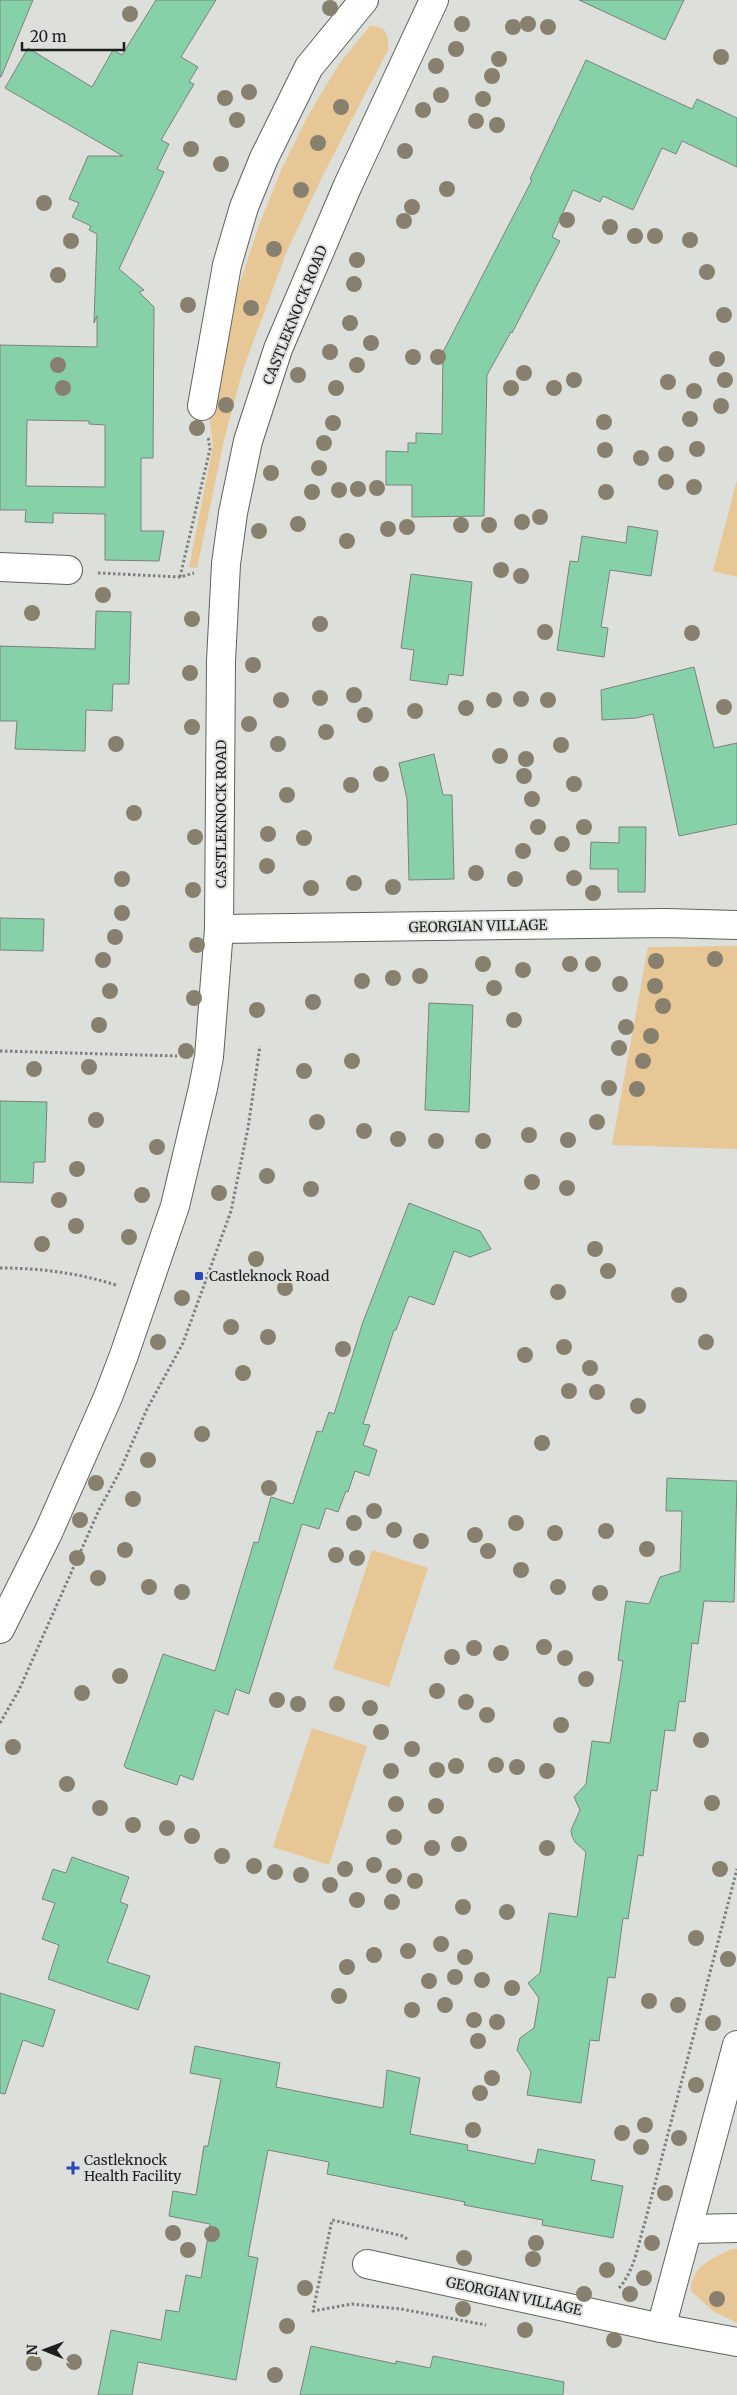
<svg xmlns="http://www.w3.org/2000/svg" width="737" height="2395" font-family="Merriweather,serif">
<style>
.green{fill:#e7c795}
.building{fill:#87d1a9;stroke:#7d817e;fill-rule:evenodd}
.lines{fill:none;stroke-linecap:round;stroke-linejoin:round}
.minor-casing{stroke:#60625e;stroke-width:30}
.major-casing{stroke:#60625e;stroke-width:30}
.path{stroke:#7e807d;stroke-width:3;stroke-dasharray:2.5 2.5;stroke-linecap:butt}
.minor{stroke:#fff;stroke-width:28}
.major{stroke:#fff;stroke-width:28}
.tree{fill:#88806e}
.poi-dot{fill:#2b48b8;stroke:#dddfdb;stroke-width:2}
.labels{text-anchor:middle;dominant-baseline:central;stroke-width:4;stroke-linejoin:round;paint-order:stroke}
.street-label{font-size:14px;fill:#1e1f1d;stroke:#dddfdb}
.poi-label{font-size:14px;fill:#1e1f1d;stroke:#dddfdb;text-anchor:start}
</style>
<rect width="100%" height="100%" fill="#dddfdb"/>
<!-- green -->
<g class="green">
<path d="M370,26C387,26 389,35 388,50L323,175L287,251L243,369L225,436L197,568L189,567L213,446L209,417L212,395L236,295L259,225L282,168L307,117L339,64Z"/>
<polygon points="737,480 737,577 713,571"/>
<polygon points="737,946 737,1149 612,1145 648,947"/>
<polygon points="372,1550 428,1568 389,1687 333,1669"/>
<polygon points="312,1728 367,1746 329,1865 273,1847"/>
<path d="M732,2249H737V2323L713,2311L691,2291C690,2267 714,2257 732,2249Z"/>
</g>
<!-- building -->
<g class="building">
<polygon points="0,0 33,0 1,77 0,77"/>
<path d="M156,0H216L181,57L198,67L189,82L194,84L161,140L169,144L157,169L164,172L119,269L144,290L139,292L154,307L153,458H141V531H164L159,561L105,560V514L53,513V523L25,522L26,510H0V345L97,347V316L94,323L97,234L89,230L91,226L72,217L79,203L69,199L88,156H123L5,88L28,48L92,87L113,50L122,55ZM27,420L89,421V424L105,425V487L26,486Z"/>
<polygon points="579,0 684,0 665,40"/>
<polygon points="586,60 692,109 697,99 737,118 737,167 682,141 676,154 662,148 633,210 603,196 600,202 573,190 552,237 560,241 512,333 511,332 487,375 484,516 412,517 412,485 386,485 386,451 408,452 408,443 416,443 416,433 442,434 443,352 532,180 530,179"/>
<polygon points="628,526 658,531 651,576 610,570 601,627 608,628 604,657 557,650 570,561 578,562 582,536 626,543"/>
<polygon points="411,574 472,582 463,676 449,674 447,685 410,680 414,650 401,648"/>
<polygon points="96,611 131,612 129,684 113,684 112,711 86,710 85,751 15,749 17,721 0,721 0,646 95,649"/>
<polygon points="694,667 714,748 737,743 737,824 679,836 653,714 636,718 602,720 601,690"/>
<polygon points="434,754 443,795 452,795 454,879 409,880 407,799 399,763"/>
<polygon points="619,827 646,827 645,892 618,892 618,869 590,869 591,842 619,843"/>
<polygon points="0,918 44,919 43,951 0,950"/>
<polygon points="429,1003 473,1005 469,1112 425,1110"/>
<polygon points="0,1101 47,1102 45,1162 34,1162 33,1183 0,1182"/>
<polygon points="409,1203 480,1231 491,1249 470,1257 454,1251 434,1305 409,1296 396,1330 394,1330 363,1424 370,1425 363,1445 377,1450 369,1476 355,1471 348,1492 346,1491 338,1512 326,1508 319,1529 302,1524 249,1694 236,1689 228,1715 215,1710 193,1780 180,1775 177,1785 126,1768 124,1766 163,1654 215,1671 254,1542 258,1543 271,1497 293,1504 317,1431 322,1432 329,1412 334,1414 363,1322"/>
<polygon points="667,1478 737,1481 734,1602 704,1601 698,1644 692,1643 685,1702 679,1701 675,1731 665,1730 657,1791 651,1790 643,1856 638,1855 628,1919 623,1918 615,1978 608,1977 599,2041 590,2040 581,2103 527,2095 531,2072 517,2050 520,2038 534,2028 539,1998 528,1983 540,1973 549,1913 577,1917 586,1852 575,1842 572,1836 571,1830 580,1810 574,1797 586,1784 592,1741 610,1743 623,1661 618,1660 626,1601 649,1604 660,1577 680,1571 682,1511 666,1511"/>
<polygon points="72,1857 129,1877 120,1902 128,1905 107,1962 150,1976 138,2010 48,1979 59,1945 42,1939 55,1903 42,1899 53,1869 66,1873"/>
<polygon points="0,1993 55,2010 43,2047 23,2040 5,2094 0,2093"/>
<polygon points="195,2046 280,2063 276,2087 383,2108 387,2070 420,2078 410,2134 468,2145 467,2150 535,2164 538,2149 595,2160 591,2180 623,2186 613,2238 542,2225 543,2220 464,2205 465,2202 327,2174 329,2162 268,2150 248,2256 258,2258 236,2380 138,2362 132,2395 98,2395 111,2330 161,2340 166,2310 179,2312 186,2275 201,2278 210,2224 169,2216 173,2191 196,2195 204,2146 208,2146 221,2079 190,2073"/>
<polygon points="311,2346 396,2364 396,2361 430,2368 433,2356 564,2382 563,2395 300,2395"/>
</g>
<g class="lines">
<defs>
<g id="minor">
<polyline points="202,406 227,265 244,207 264,158 309,67 364,0"/>
<polyline points="0,567 68,570"/>
<polyline points="219,929 666,923 737,925"/>
<polyline points="689,2229 737,2228"/>
<polyline points="367,2264 661,2328 737,2342"/>
<polyline points="661,2328 737,2045"/>
</g>
<polyline id="major" points="0,1629 48,1533 108,1397 124,1355 175,1206 203,1088 209,1057 219,929 221,661 226,564 233,513 248,441 278,349 348,185 434,0"/>
</defs>
<!-- minor casing -->
<use href="#minor" class="minor-casing"/>
<!-- major casing -->
<use href="#major" class="major-casing"/>
<!-- path -->
<g class="path">
<polyline points="98,573 180,577 194,573"/>
<polyline points="180,577 210,449 208,436"/>
<polyline points="0,1051 177,1056"/>
<path d="M0,1268C40,1268 78,1273 116,1285"/>
<polyline points="0,1723 19,1690 99,1510 119,1473 147,1409 183,1343 231,1211 248,1128 260,1046"/>
<polyline points="407,2239 403,2236 332,2220 313,2311 352,2304 401,2309 486,2325"/>
<path d="M619,2288C635,2270 638,2244 645,2222L737,1869"/>
</g>
<!-- minor -->
<use href="#minor" class="minor"/>
<!-- major -->
<use href="#major" class="major"/>
</g>
<!-- trees -->
<g class="tree">
<circle cx="330" cy="8" r="8"/>
<circle cx="130" cy="14" r="8"/>
<circle cx="462" cy="24" r="8"/>
<circle cx="528" cy="24" r="8"/>
<circle cx="513" cy="27" r="8"/>
<circle cx="548" cy="27" r="8"/>
<circle cx="456" cy="49" r="8"/>
<circle cx="721" cy="57" r="8"/>
<circle cx="499" cy="59" r="8"/>
<circle cx="436" cy="66" r="8"/>
<circle cx="492" cy="76" r="8"/>
<circle cx="249" cy="92" r="8"/>
<circle cx="441" cy="95" r="8"/>
<circle cx="225" cy="98" r="8"/>
<circle cx="483" cy="99" r="8"/>
<circle cx="341" cy="107" r="8"/>
<circle cx="423" cy="110" r="8"/>
<circle cx="237" cy="120" r="8"/>
<circle cx="476" cy="121" r="8"/>
<circle cx="497" cy="125" r="8"/>
<circle cx="318" cy="143" r="8"/>
<circle cx="191" cy="149" r="8"/>
<circle cx="405" cy="151" r="8"/>
<circle cx="221" cy="164" r="8"/>
<circle cx="447" cy="189" r="8"/>
<circle cx="301" cy="190" r="8"/>
<circle cx="44" cy="203" r="8"/>
<circle cx="412" cy="207" r="8"/>
<circle cx="567" cy="220" r="8"/>
<circle cx="404" cy="221" r="8"/>
<circle cx="610" cy="227" r="8"/>
<circle cx="635" cy="236" r="8"/>
<circle cx="655" cy="236" r="8"/>
<circle cx="690" cy="240" r="8"/>
<circle cx="71" cy="241" r="8"/>
<circle cx="274" cy="249" r="8"/>
<circle cx="357" cy="260" r="8"/>
<circle cx="707" cy="272" r="8"/>
<circle cx="58" cy="275" r="8"/>
<circle cx="354" cy="284" r="8"/>
<circle cx="188" cy="305" r="8"/>
<circle cx="251" cy="308" r="8"/>
<circle cx="724" cy="315" r="8"/>
<circle cx="350" cy="323" r="8"/>
<circle cx="371" cy="343" r="8"/>
<circle cx="330" cy="352" r="8"/>
<circle cx="413" cy="357" r="8"/>
<circle cx="438" cy="357" r="8"/>
<circle cx="717" cy="359" r="8"/>
<circle cx="58" cy="365" r="8"/>
<circle cx="357" cy="365" r="8"/>
<circle cx="524" cy="373" r="8"/>
<circle cx="298" cy="375" r="8"/>
<circle cx="574" cy="380" r="8"/>
<circle cx="725" cy="380" r="8"/>
<circle cx="668" cy="382" r="8"/>
<circle cx="63" cy="388" r="8"/>
<circle cx="336" cy="388" r="8"/>
<circle cx="511" cy="388" r="8"/>
<circle cx="554" cy="388" r="8"/>
<circle cx="694" cy="391" r="8"/>
<circle cx="226" cy="405" r="8"/>
<circle cx="721" cy="406" r="8"/>
<circle cx="690" cy="419" r="8"/>
<circle cx="604" cy="422" r="8"/>
<circle cx="333" cy="423" r="8"/>
<circle cx="197" cy="428" r="8"/>
<circle cx="324" cy="443" r="8"/>
<circle cx="697" cy="449" r="8"/>
<circle cx="605" cy="450" r="8"/>
<circle cx="666" cy="454" r="8"/>
<circle cx="641" cy="458" r="8"/>
<circle cx="319" cy="468" r="8"/>
<circle cx="271" cy="473" r="8"/>
<circle cx="666" cy="482" r="8"/>
<circle cx="694" cy="487" r="8"/>
<circle cx="377" cy="488" r="8"/>
<circle cx="358" cy="489" r="8"/>
<circle cx="339" cy="490" r="8"/>
<circle cx="312" cy="492" r="8"/>
<circle cx="606" cy="492" r="8"/>
<circle cx="540" cy="517" r="8"/>
<circle cx="522" cy="522" r="8"/>
<circle cx="298" cy="524" r="8"/>
<circle cx="461" cy="525" r="8"/>
<circle cx="489" cy="525" r="8"/>
<circle cx="407" cy="527" r="8"/>
<circle cx="388" cy="529" r="8"/>
<circle cx="259" cy="531" r="8"/>
<circle cx="347" cy="541" r="8"/>
<circle cx="501" cy="570" r="8"/>
<circle cx="521" cy="576" r="8"/>
<circle cx="103" cy="595" r="8"/>
<circle cx="32" cy="613" r="8"/>
<circle cx="192" cy="619" r="8"/>
<circle cx="320" cy="624" r="8"/>
<circle cx="545" cy="632" r="8"/>
<circle cx="692" cy="633" r="8"/>
<circle cx="253" cy="665" r="8"/>
<circle cx="190" cy="673" r="8"/>
<circle cx="354" cy="695" r="8"/>
<circle cx="320" cy="698" r="8"/>
<circle cx="521" cy="699" r="8"/>
<circle cx="281" cy="700" r="8"/>
<circle cx="494" cy="700" r="8"/>
<circle cx="548" cy="700" r="8"/>
<circle cx="724" cy="707" r="8"/>
<circle cx="466" cy="708" r="8"/>
<circle cx="415" cy="711" r="8"/>
<circle cx="365" cy="715" r="8"/>
<circle cx="249" cy="724" r="8"/>
<circle cx="192" cy="727" r="8"/>
<circle cx="326" cy="732" r="8"/>
<circle cx="116" cy="744" r="8"/>
<circle cx="278" cy="744" r="8"/>
<circle cx="561" cy="745" r="8"/>
<circle cx="500" cy="756" r="8"/>
<circle cx="526" cy="759" r="8"/>
<circle cx="381" cy="774" r="8"/>
<circle cx="524" cy="776" r="8"/>
<circle cx="574" cy="784" r="8"/>
<circle cx="351" cy="785" r="8"/>
<circle cx="287" cy="795" r="8"/>
<circle cx="532" cy="799" r="8"/>
<circle cx="134" cy="813" r="8"/>
<circle cx="538" cy="827" r="8"/>
<circle cx="584" cy="827" r="8"/>
<circle cx="268" cy="834" r="8"/>
<circle cx="195" cy="837" r="8"/>
<circle cx="304" cy="838" r="8"/>
<circle cx="562" cy="844" r="8"/>
<circle cx="523" cy="851" r="8"/>
<circle cx="267" cy="866" r="8"/>
<circle cx="476" cy="873" r="8"/>
<circle cx="574" cy="878" r="8"/>
<circle cx="122" cy="879" r="8"/>
<circle cx="515" cy="879" r="8"/>
<circle cx="354" cy="883" r="8"/>
<circle cx="393" cy="887" r="8"/>
<circle cx="311" cy="888" r="8"/>
<circle cx="193" cy="890" r="8"/>
<circle cx="593" cy="893" r="8"/>
<circle cx="122" cy="913" r="8"/>
<circle cx="115" cy="937" r="8"/>
<circle cx="197" cy="945" r="8"/>
<circle cx="715" cy="959" r="8"/>
<circle cx="103" cy="960" r="8"/>
<circle cx="656" cy="961" r="8"/>
<circle cx="483" cy="964" r="8"/>
<circle cx="570" cy="964" r="8"/>
<circle cx="593" cy="964" r="8"/>
<circle cx="523" cy="970" r="8"/>
<circle cx="420" cy="976" r="8"/>
<circle cx="393" cy="978" r="8"/>
<circle cx="362" cy="981" r="8"/>
<circle cx="620" cy="984" r="8"/>
<circle cx="655" cy="986" r="8"/>
<circle cx="494" cy="988" r="8"/>
<circle cx="110" cy="991" r="8"/>
<circle cx="194" cy="998" r="8"/>
<circle cx="313" cy="1002" r="8"/>
<circle cx="663" cy="1006" r="8"/>
<circle cx="257" cy="1010" r="8"/>
<circle cx="514" cy="1020" r="8"/>
<circle cx="99" cy="1025" r="8"/>
<circle cx="626" cy="1027" r="8"/>
<circle cx="651" cy="1036" r="8"/>
<circle cx="619" cy="1048" r="8"/>
<circle cx="186" cy="1051" r="8"/>
<circle cx="352" cy="1061" r="8"/>
<circle cx="643" cy="1061" r="8"/>
<circle cx="89" cy="1067" r="8"/>
<circle cx="34" cy="1069" r="8"/>
<circle cx="304" cy="1071" r="8"/>
<circle cx="609" cy="1088" r="8"/>
<circle cx="637" cy="1089" r="8"/>
<circle cx="96" cy="1120" r="8"/>
<circle cx="317" cy="1122" r="8"/>
<circle cx="597" cy="1122" r="8"/>
<circle cx="364" cy="1131" r="8"/>
<circle cx="529" cy="1135" r="8"/>
<circle cx="398" cy="1139" r="8"/>
<circle cx="568" cy="1140" r="8"/>
<circle cx="436" cy="1141" r="8"/>
<circle cx="483" cy="1141" r="8"/>
<circle cx="157" cy="1147" r="8"/>
<circle cx="77" cy="1169" r="8"/>
<circle cx="267" cy="1176" r="8"/>
<circle cx="532" cy="1182" r="8"/>
<circle cx="567" cy="1188" r="8"/>
<circle cx="311" cy="1189" r="8"/>
<circle cx="219" cy="1193" r="8"/>
<circle cx="142" cy="1195" r="8"/>
<circle cx="59" cy="1200" r="8"/>
<circle cx="76" cy="1226" r="8"/>
<circle cx="129" cy="1237" r="8"/>
<circle cx="42" cy="1244" r="8"/>
<circle cx="595" cy="1249" r="8"/>
<circle cx="256" cy="1259" r="8"/>
<circle cx="608" cy="1271" r="8"/>
<circle cx="285" cy="1288" r="8"/>
<circle cx="558" cy="1292" r="8"/>
<circle cx="679" cy="1295" r="8"/>
<circle cx="182" cy="1298" r="8"/>
<circle cx="231" cy="1327" r="8"/>
<circle cx="268" cy="1337" r="8"/>
<circle cx="158" cy="1342" r="8"/>
<circle cx="706" cy="1342" r="8"/>
<circle cx="564" cy="1347" r="8"/>
<circle cx="343" cy="1349" r="8"/>
<circle cx="525" cy="1355" r="8"/>
<circle cx="590" cy="1368" r="8"/>
<circle cx="243" cy="1373" r="8"/>
<circle cx="569" cy="1391" r="8"/>
<circle cx="597" cy="1392" r="8"/>
<circle cx="638" cy="1406" r="8"/>
<circle cx="202" cy="1434" r="8"/>
<circle cx="542" cy="1443" r="8"/>
<circle cx="148" cy="1460" r="8"/>
<circle cx="96" cy="1483" r="8"/>
<circle cx="269" cy="1488" r="8"/>
<circle cx="133" cy="1499" r="8"/>
<circle cx="374" cy="1511" r="8"/>
<circle cx="80" cy="1520" r="8"/>
<circle cx="354" cy="1523" r="8"/>
<circle cx="516" cy="1523" r="8"/>
<circle cx="394" cy="1530" r="8"/>
<circle cx="606" cy="1531" r="8"/>
<circle cx="555" cy="1533" r="8"/>
<circle cx="475" cy="1535" r="8"/>
<circle cx="421" cy="1541" r="8"/>
<circle cx="647" cy="1549" r="8"/>
<circle cx="125" cy="1550" r="8"/>
<circle cx="488" cy="1551" r="8"/>
<circle cx="336" cy="1555" r="8"/>
<circle cx="77" cy="1558" r="8"/>
<circle cx="357" cy="1558" r="8"/>
<circle cx="521" cy="1570" r="8"/>
<circle cx="98" cy="1578" r="8"/>
<circle cx="149" cy="1587" r="8"/>
<circle cx="558" cy="1587" r="8"/>
<circle cx="182" cy="1592" r="8"/>
<circle cx="600" cy="1593" r="8"/>
<circle cx="544" cy="1647" r="8"/>
<circle cx="474" cy="1648" r="8"/>
<circle cx="501" cy="1653" r="8"/>
<circle cx="452" cy="1657" r="8"/>
<circle cx="565" cy="1658" r="8"/>
<circle cx="120" cy="1676" r="8"/>
<circle cx="586" cy="1679" r="8"/>
<circle cx="437" cy="1691" r="8"/>
<circle cx="82" cy="1693" r="8"/>
<circle cx="277" cy="1700" r="8"/>
<circle cx="466" cy="1702" r="8"/>
<circle cx="298" cy="1704" r="8"/>
<circle cx="337" cy="1704" r="8"/>
<circle cx="370" cy="1708" r="8"/>
<circle cx="487" cy="1715" r="8"/>
<circle cx="561" cy="1725" r="8"/>
<circle cx="381" cy="1732" r="8"/>
<circle cx="701" cy="1740" r="8"/>
<circle cx="13" cy="1747" r="8"/>
<circle cx="412" cy="1749" r="8"/>
<circle cx="496" cy="1765" r="8"/>
<circle cx="456" cy="1766" r="8"/>
<circle cx="517" cy="1767" r="8"/>
<circle cx="437" cy="1770" r="8"/>
<circle cx="391" cy="1771" r="8"/>
<circle cx="547" cy="1771" r="8"/>
<circle cx="67" cy="1784" r="8"/>
<circle cx="712" cy="1803" r="8"/>
<circle cx="396" cy="1804" r="8"/>
<circle cx="436" cy="1806" r="8"/>
<circle cx="100" cy="1808" r="8"/>
<circle cx="133" cy="1825" r="8"/>
<circle cx="167" cy="1828" r="8"/>
<circle cx="192" cy="1836" r="8"/>
<circle cx="394" cy="1837" r="8"/>
<circle cx="459" cy="1844" r="8"/>
<circle cx="432" cy="1848" r="8"/>
<circle cx="547" cy="1848" r="8"/>
<circle cx="222" cy="1856" r="8"/>
<circle cx="374" cy="1865" r="8"/>
<circle cx="254" cy="1866" r="8"/>
<circle cx="345" cy="1869" r="8"/>
<circle cx="720" cy="1869" r="8"/>
<circle cx="275" cy="1872" r="8"/>
<circle cx="301" cy="1875" r="8"/>
<circle cx="394" cy="1876" r="8"/>
<circle cx="415" cy="1881" r="8"/>
<circle cx="330" cy="1885" r="8"/>
<circle cx="357" cy="1900" r="8"/>
<circle cx="392" cy="1902" r="8"/>
<circle cx="463" cy="1907" r="8"/>
<circle cx="507" cy="1912" r="8"/>
<circle cx="696" cy="1938" r="8"/>
<circle cx="441" cy="1944" r="8"/>
<circle cx="408" cy="1951" r="8"/>
<circle cx="374" cy="1955" r="8"/>
<circle cx="465" cy="1957" r="8"/>
<circle cx="728" cy="1959" r="8"/>
<circle cx="347" cy="1967" r="8"/>
<circle cx="455" cy="1977" r="8"/>
<circle cx="482" cy="1980" r="8"/>
<circle cx="429" cy="1981" r="8"/>
<circle cx="512" cy="1988" r="8"/>
<circle cx="339" cy="1996" r="8"/>
<circle cx="649" cy="2001" r="8"/>
<circle cx="445" cy="2005" r="8"/>
<circle cx="678" cy="2005" r="8"/>
<circle cx="412" cy="2010" r="8"/>
<circle cx="474" cy="2020" r="8"/>
<circle cx="497" cy="2022" r="8"/>
<circle cx="713" cy="2023" r="8"/>
<circle cx="478" cy="2041" r="8"/>
<circle cx="492" cy="2078" r="8"/>
<circle cx="696" cy="2085" r="8"/>
<circle cx="480" cy="2093" r="8"/>
<circle cx="645" cy="2125" r="8"/>
<circle cx="473" cy="2130" r="8"/>
<circle cx="622" cy="2133" r="8"/>
<circle cx="679" cy="2138" r="8"/>
<circle cx="641" cy="2147" r="8"/>
<circle cx="665" cy="2193" r="8"/>
<circle cx="173" cy="2233" r="8"/>
<circle cx="212" cy="2234" r="8"/>
<circle cx="536" cy="2243" r="8"/>
<circle cx="652" cy="2243" r="8"/>
<circle cx="188" cy="2250" r="8"/>
<circle cx="464" cy="2258" r="8"/>
<circle cx="533" cy="2259" r="8"/>
<circle cx="607" cy="2270" r="8"/>
<circle cx="644" cy="2278" r="8"/>
<circle cx="305" cy="2288" r="8"/>
<circle cx="584" cy="2294" r="8"/>
<circle cx="630" cy="2294" r="8"/>
<circle cx="717" cy="2299" r="8"/>
<circle cx="463" cy="2309" r="8"/>
<circle cx="287" cy="2326" r="8"/>
<circle cx="525" cy="2330" r="8"/>
<circle cx="614" cy="2340" r="8"/>
<circle cx="74" cy="2362" r="8"/>
<circle cx="34" cy="2363" r="8"/>
<circle cx="275" cy="2375" r="8"/>
</g>
<!-- markers -->
<g class="poi-dot">
<rect x="194" y="1271" width="10" height="10" rx="2.5"/>
<path d="M70.5 2160.5h5v5h5v5h-5v5h-5v-5h-5v-5h5z"/>
</g>
<g class="labels">
<!-- street labels -->
<g class="street-label">
<text transform="translate(295 315) rotate(-68)">CASTLEKNOCK ROAD</text>
<text transform="translate(221 814) rotate(-90)">CASTLEKNOCK ROAD</text>
<text transform="translate(478 926) rotate(-1)">GEORGIAN VILLAGE</text>
<text transform="translate(514 2296) rotate(12)">GEORGIAN VILLAGE</text>
</g>
<!-- poi labels -->
<g class="poi-label">
<text x="209" y="1276">Castleknock Road</text>
<text x="84" y="2160">Castleknock<tspan x="84" dy="16">Health Facility</tspan></text>
</g>
</g>
<!-- north arrow -->
<g transform="translate(45 2350) rotate(271)" stroke="#dddfdb" stroke-width="4" paint-order="stroke">
<path d="M0-4L9 19L0 12L-9 19Z" fill="#1e1f1d"/>
<text y="-8" font-size="14" font-weight="bold" text-anchor="middle" fill="#1e1f1d">N</text>
</g>
<!-- scale -->
<path d="M22 42v8h102v-8" fill="none" stroke="#1e1f1d" stroke-width="2.5"/>
<text x="30" y="42" font-size="15" fill="#1e1f1d" stroke="#dddfdb" stroke-width="4" paint-order="stroke">20 m</text>
</svg>
